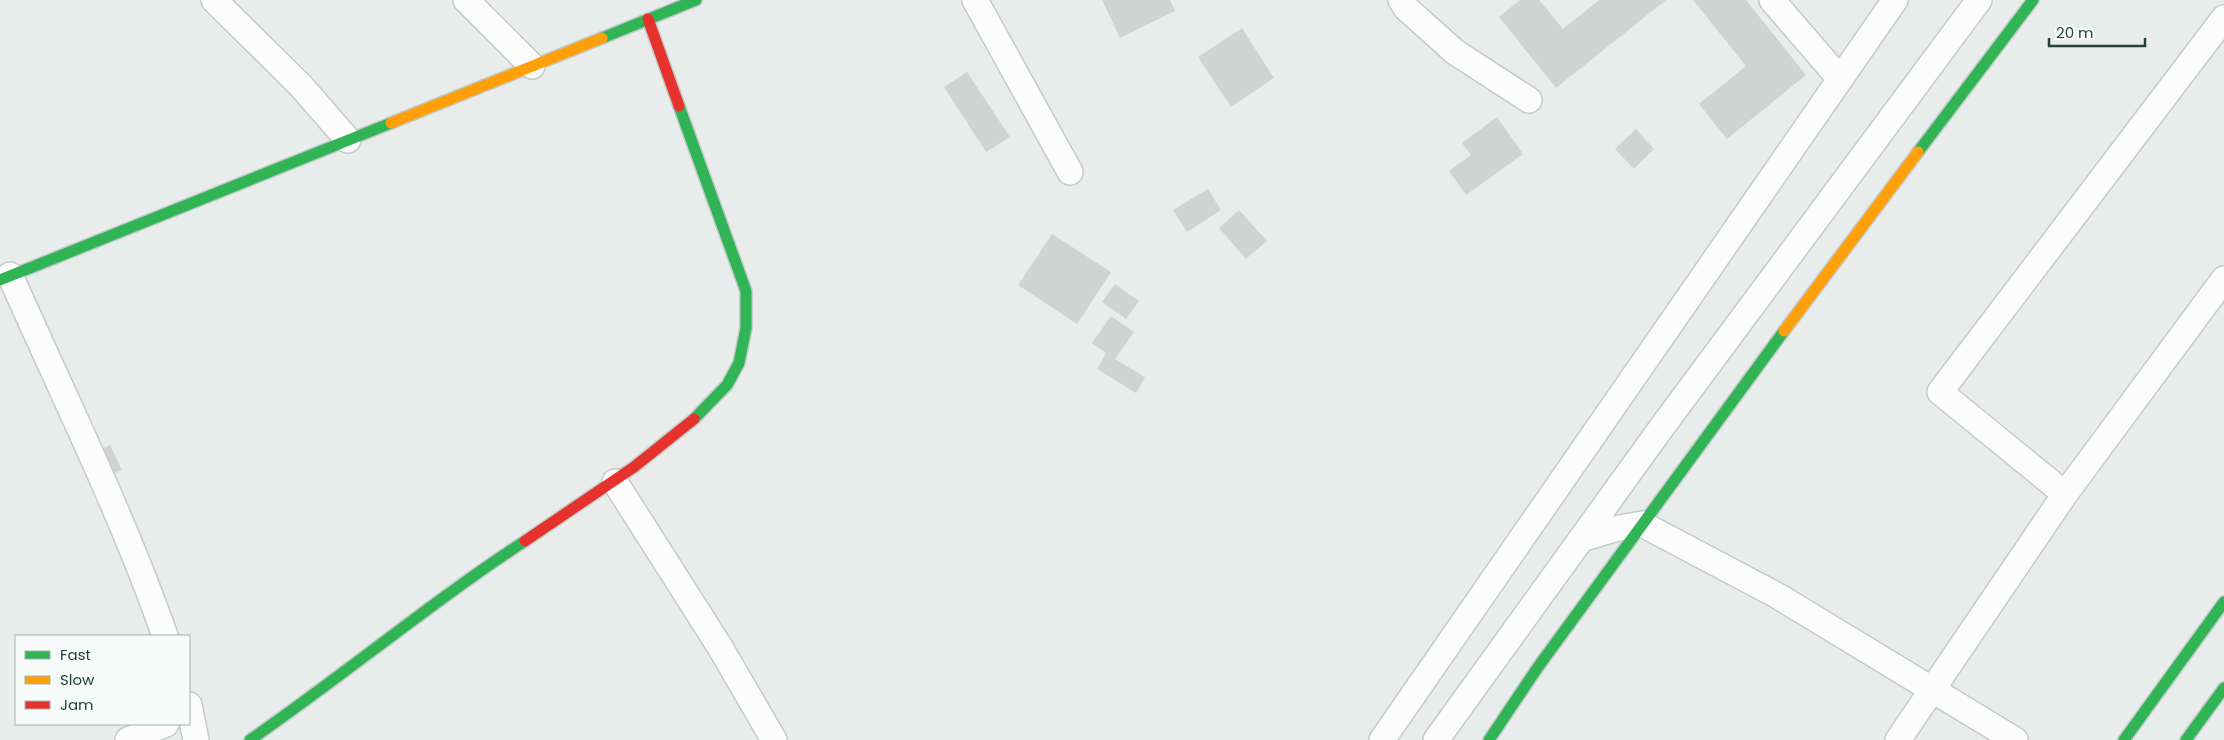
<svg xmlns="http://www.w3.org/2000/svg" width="2224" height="740" font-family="Poppins,sans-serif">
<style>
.building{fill:#cfd4d2}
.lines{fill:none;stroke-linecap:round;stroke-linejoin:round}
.street-casing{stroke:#c5cac8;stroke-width:28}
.fast-casing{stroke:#c3cbc8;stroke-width:14}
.slow-casing{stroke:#c3cbc8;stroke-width:14}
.jam-casing{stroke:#c3cbc8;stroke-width:14}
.street{stroke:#fcfcfc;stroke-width:25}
.fast{stroke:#30b455;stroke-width:11}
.slow{stroke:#ff9f0a;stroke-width:11}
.jam{stroke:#e5322d;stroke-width:11}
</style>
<rect width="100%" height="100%" fill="#e8edeb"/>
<!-- building -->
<g class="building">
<polygon points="1102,0 1170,0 1175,11 1120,38"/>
<polygon points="1520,0 1539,0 1563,29 1599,0 1666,0 1556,88 1499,17"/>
<polygon points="1693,0 1746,0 1806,75 1727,139 1699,104 1746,66"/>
<polygon points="1242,28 1274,78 1231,107 1198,57"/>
<polygon points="967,72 1010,137 986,152 944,87"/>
<polygon points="1497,117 1523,154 1466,195 1449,171 1471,155 1462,143"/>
<polygon points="1636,129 1654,149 1634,169 1615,149"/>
<polygon points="1208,189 1221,210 1187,232 1173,210"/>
<polygon points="1239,210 1267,241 1246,259 1219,228"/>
<polygon points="1052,234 1111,272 1077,324 1018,285"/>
<polygon points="1115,284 1139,301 1126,319 1102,302"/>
<polygon points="1111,316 1134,332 1115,359 1145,377 1136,393 1097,369 1106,353 1092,343"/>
<polygon points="110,445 122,470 104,478 92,453"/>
</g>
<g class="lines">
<defs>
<g id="street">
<polyline points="214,0 301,86 348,140"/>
<polyline points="466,0 532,66"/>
<polyline points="975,0 1070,172"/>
<polyline points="1401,0 1406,8 1455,52 1529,100"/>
<polyline points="1772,0 1840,79"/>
<path d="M10,275C63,395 122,513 165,636"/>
<polyline points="615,482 720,647 774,740"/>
<polyline points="2065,494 1940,392 2224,18"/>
<polyline points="1581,539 1614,529 1642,524 1778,596 2015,740"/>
<polyline points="189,705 196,740"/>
<polyline points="128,740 166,724"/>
<polyline points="1382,740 1895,0"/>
<polyline points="1436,740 1662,427 1979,0"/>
<polyline points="1898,740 2065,494 2224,279"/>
</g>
<g id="fast">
<polyline points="602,38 696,0"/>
<polyline points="679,106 746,291 746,328 739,363 727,385 694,419"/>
<polyline points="1918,152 2033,0"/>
<polyline points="0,280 391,123"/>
<path d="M250,740C343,676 430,603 525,541"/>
<polyline points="1489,740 1538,667 1784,331"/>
<polyline points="2124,740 2224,602"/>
<polyline points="2186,740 2224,688"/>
</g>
<g id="slow">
<polyline points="391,123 602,38"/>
<polyline points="1784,331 1918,152"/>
</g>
<g id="jam">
<polyline points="648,19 679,106"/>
<polyline points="525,541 634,467 694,419"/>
</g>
</defs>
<!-- street casing -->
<use href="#street" class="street-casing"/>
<!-- fast casing -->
<use href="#fast" class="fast-casing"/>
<!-- slow casing -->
<use href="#slow" class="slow-casing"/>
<!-- jam casing -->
<use href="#jam" class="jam-casing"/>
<!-- street -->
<use href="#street" class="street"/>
<!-- fast -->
<use href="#fast" class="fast"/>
<!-- slow -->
<use href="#slow" class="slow"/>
<!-- jam -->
<use href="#jam" class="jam"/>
</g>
<!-- legend -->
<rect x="15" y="635" width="175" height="90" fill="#f7fbf9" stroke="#a3b1ad"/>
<rect x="25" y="651" width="25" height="8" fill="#30b455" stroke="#a3b1ad"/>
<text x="60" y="660" font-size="15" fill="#24423a">Fast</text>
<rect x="25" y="676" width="25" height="8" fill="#ff9f0a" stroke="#a3b1ad"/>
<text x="60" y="685" font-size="15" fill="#24423a">Slow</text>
<rect x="25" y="701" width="25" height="8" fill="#e5322d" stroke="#a3b1ad"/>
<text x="60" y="710" font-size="15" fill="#24423a">Jam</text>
<!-- scale -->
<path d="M2049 38v8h96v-8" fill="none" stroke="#24423a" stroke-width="2.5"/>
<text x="2056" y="38" font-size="15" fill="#24423a" stroke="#f7fbf9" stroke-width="4" paint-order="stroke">20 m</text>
</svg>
